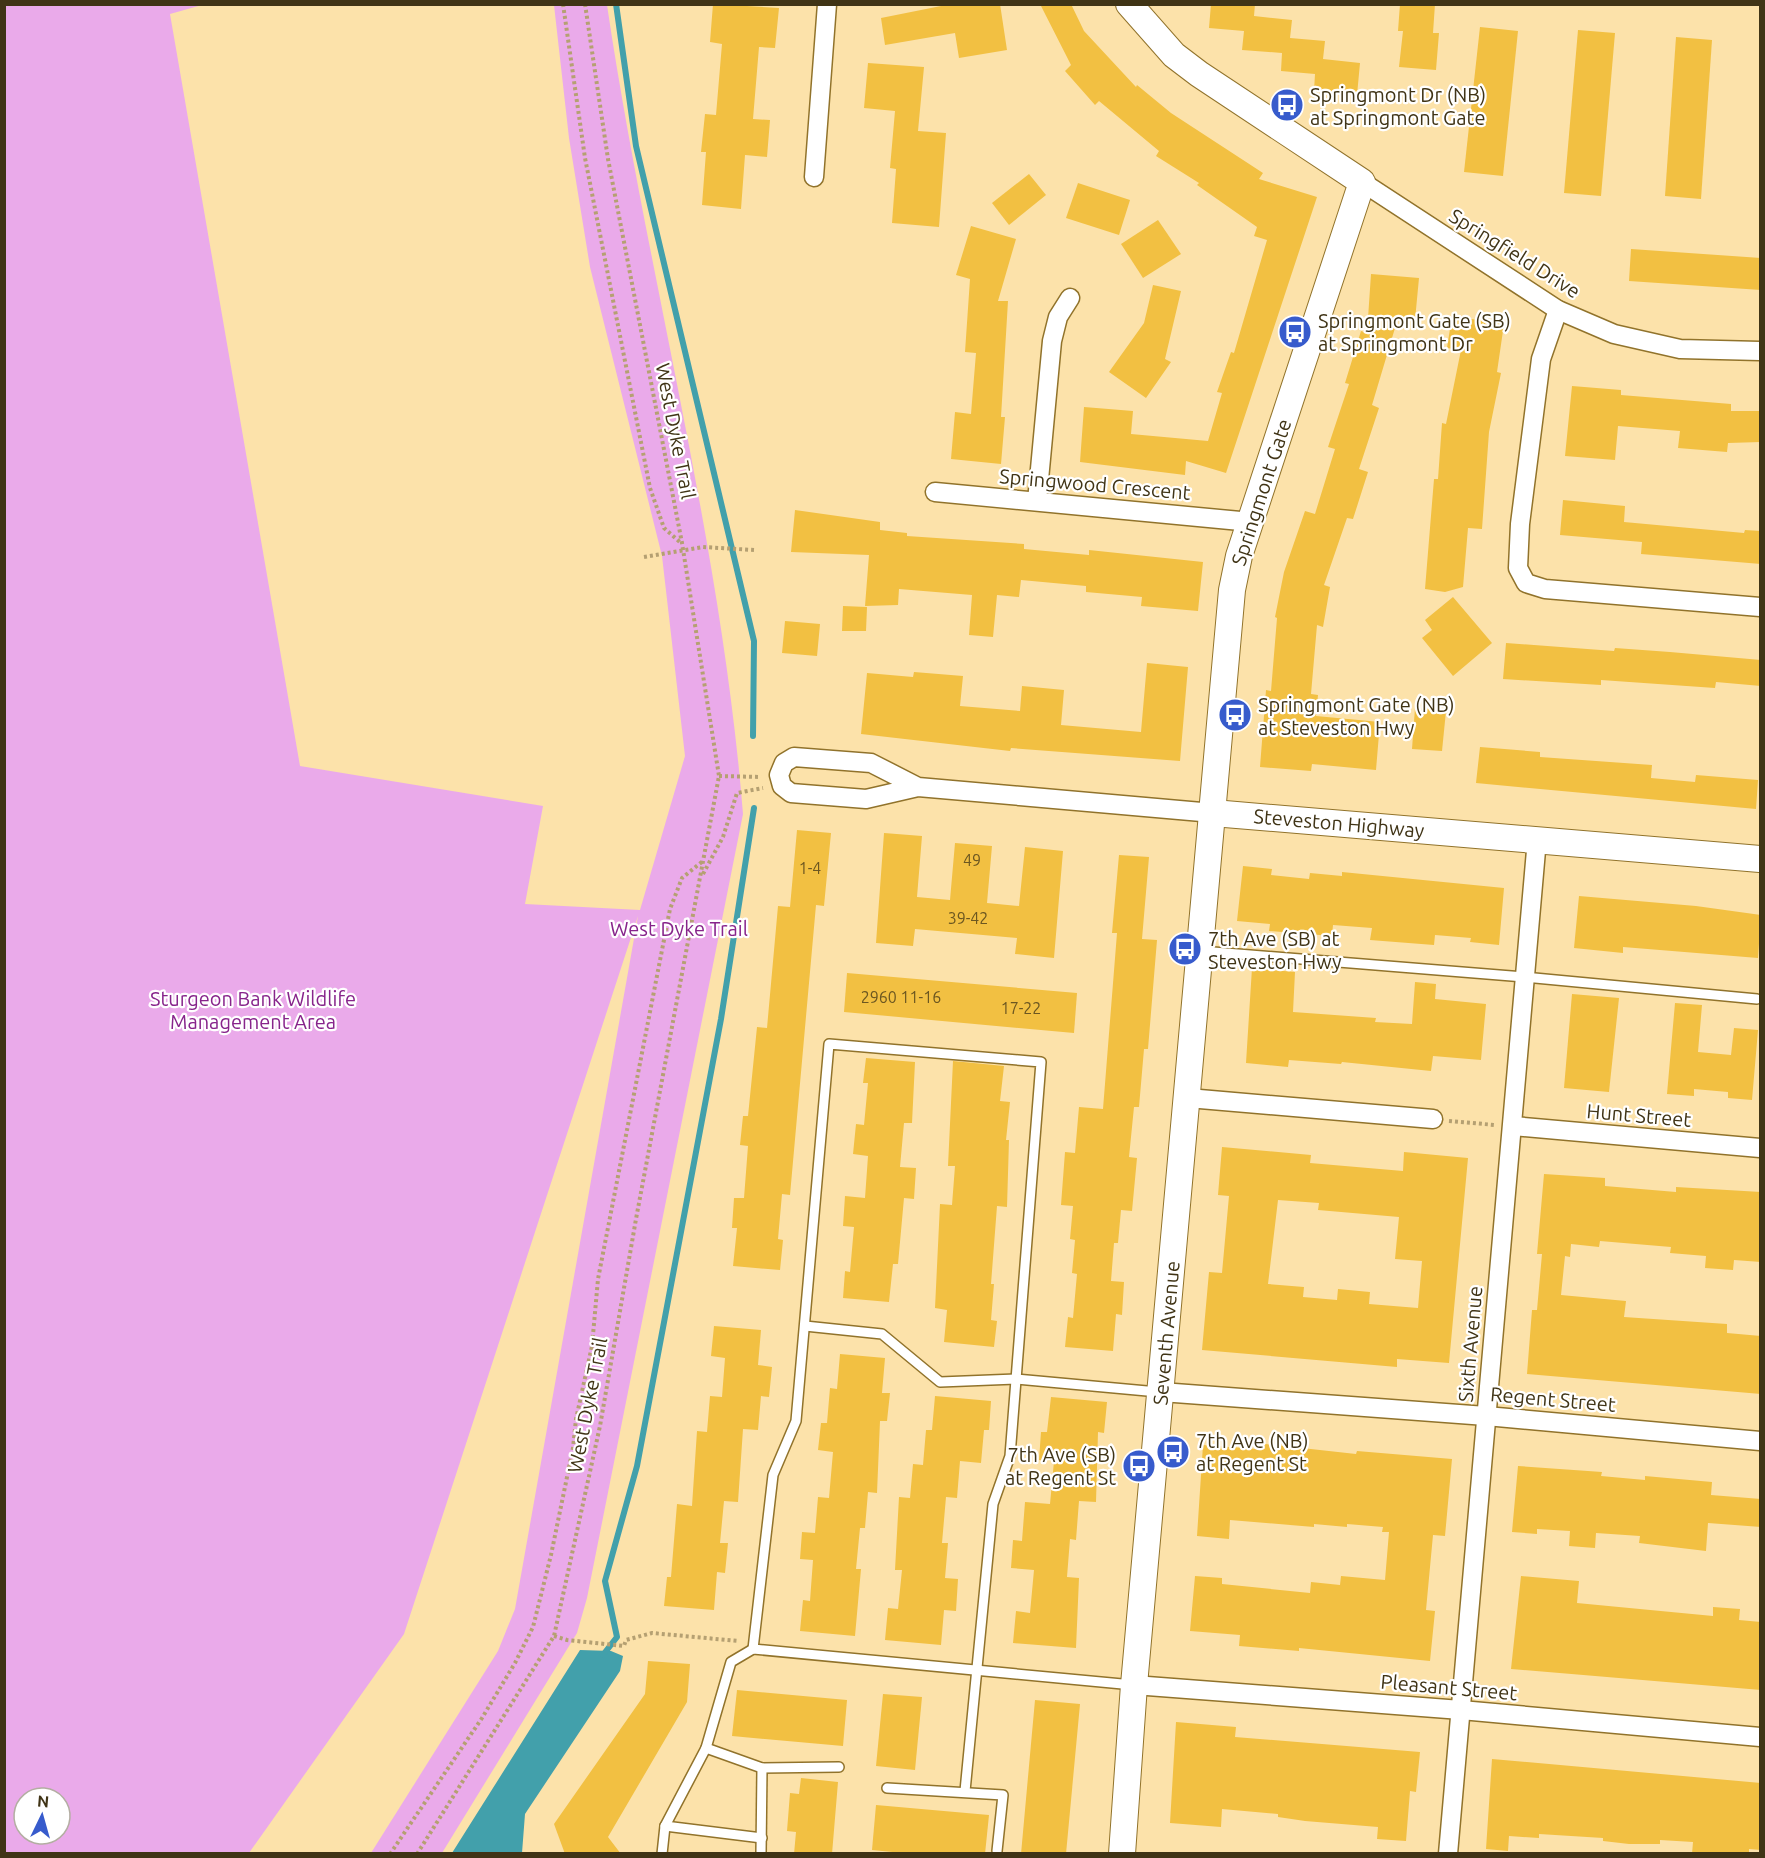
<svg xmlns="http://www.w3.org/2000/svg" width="1765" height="1858" font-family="Ubuntu,sans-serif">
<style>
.green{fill:#eaaaea;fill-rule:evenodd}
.water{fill:#42a0ab}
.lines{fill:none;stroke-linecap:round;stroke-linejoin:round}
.stream{stroke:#42a0ab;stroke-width:6}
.building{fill:#f2c042;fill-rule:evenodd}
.lane-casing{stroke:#91732b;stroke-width:12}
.street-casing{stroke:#91732b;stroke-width:21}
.secondary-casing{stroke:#91732b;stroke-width:28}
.path{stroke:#b5a072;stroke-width:4;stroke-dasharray:3 3;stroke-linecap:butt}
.lane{stroke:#fff;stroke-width:9}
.street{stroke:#fff;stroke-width:18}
.secondary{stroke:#fff;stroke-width:26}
.labels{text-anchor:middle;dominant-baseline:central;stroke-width:4.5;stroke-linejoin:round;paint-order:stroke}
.number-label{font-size:16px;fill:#6c5721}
.poi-label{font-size:20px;fill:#403416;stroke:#fff;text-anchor:start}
.street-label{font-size:20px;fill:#403416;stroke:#fff}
.park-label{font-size:20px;fill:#87248b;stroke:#fff}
</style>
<rect width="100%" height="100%" fill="#fce2aa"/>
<!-- green -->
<path class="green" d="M5,4L202,5L170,14L300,766L543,806L525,904L640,910L685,756L662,556L590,267L569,138L554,5H607C647,275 721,540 743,814L587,1598L577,1633L442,1853H371L498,1651L515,1609L638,916L404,1634L249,1853H5ZM24,1798H60V1834H24Z"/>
<!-- water -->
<polygon class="water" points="580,1650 611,1651 623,1656 620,1671 525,1814 522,1853 452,1853"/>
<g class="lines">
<!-- stream -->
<g class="stream">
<polyline points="616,4 636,146 754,641 753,736"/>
<polyline points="603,1655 617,1637 605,1581 637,1466 721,1019 754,808"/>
</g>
</g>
<!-- building -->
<g class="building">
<polygon points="713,4 779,8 775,48 759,47 753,119 770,120 767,157 745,155 741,209 702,205 706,152 701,152 705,114 716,115 722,44 710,42"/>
<polygon points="951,4 1000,4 1007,50 959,58 955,33 885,45 881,18"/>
<polygon points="1040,4 1071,4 1084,31 1136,87 1137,85 1171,113 1263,173 1259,179 1317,197 1226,473 1186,461 1185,475 1080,462 1084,407 1133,411 1131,434 1208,441 1222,393 1217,392 1231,352 1234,353 1267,240 1254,236 1257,227 1197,185 1199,183 1156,156 1159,151 1099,101 1095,105 1065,71 1071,65"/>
<polygon points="1211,4 1255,4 1254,16 1292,20 1290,38 1325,41 1323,59 1360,63 1357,95 1314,91 1315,74 1281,71 1282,53 1242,50 1244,31 1209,28"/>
<polygon points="1400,4 1435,4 1433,33 1439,33 1436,70 1399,67 1403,31 1398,31"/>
<polygon points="1480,27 1518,31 1503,176 1464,172"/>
<polygon points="1578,30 1615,33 1601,196 1564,193"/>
<polygon points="1676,37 1712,40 1701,199 1665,196"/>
<polygon points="868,63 924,67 918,131 946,133 939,227 892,223 896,169 890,168 895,111 864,108"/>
<polygon points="1029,174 1046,195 1009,225 992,203"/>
<polygon points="1078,183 1130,200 1119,235 1066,218"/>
<polygon points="1158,220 1181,254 1143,278 1121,244"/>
<polygon points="971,226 1016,239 998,301 1008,301 1001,417 1005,417 1001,464 951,459 955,412 971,414 976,353 965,352 970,279 956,275"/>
<polygon points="1631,249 1761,258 1761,290 1629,281"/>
<polygon points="1371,274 1419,278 1415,320 1398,318 1372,405 1379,408 1359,469 1368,472 1353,519 1347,518 1324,585 1330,587 1323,627 1317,625 1311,694 1318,695 1316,716 1380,722 1376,770 1312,764 1311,771 1260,767 1266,690 1271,691 1277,618 1275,617 1284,572 1305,511 1315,514 1335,449 1328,447 1349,384 1345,383 1361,331 1367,333"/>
<polygon points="1153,285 1181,291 1165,359 1171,362 1146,398 1109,372 1144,323"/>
<polygon points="1452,316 1504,324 1497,372 1501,373 1489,432 1482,529 1468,528 1463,587 1445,592 1425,589 1434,479 1438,479 1442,423 1446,424 1461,350 1447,348"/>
<polygon points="1572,386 1621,390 1621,395 1731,404 1731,411 1761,411 1761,442 1728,443 1727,452 1678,448 1680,431 1618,426 1615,460 1565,456"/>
<polygon points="1563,500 1625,506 1624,522 1744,533 1745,530 1761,531 1761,564 1641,554 1642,542 1560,535"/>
<polygon points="795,510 880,522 880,530 907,533 907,536 1024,544 1024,549 1089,555 1089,550 1203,562 1198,611 1141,606 1142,597 1086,592 1086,586 1021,580 1019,597 997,595 993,637 969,635 972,595 899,589 898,605 865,606 869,555 791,552"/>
<polygon points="1453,597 1492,643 1453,676 1422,638 1432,630 1425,620"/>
<polygon points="843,606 867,607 866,631 842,631"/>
<polygon points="785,621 820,624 817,656 782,653"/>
<polygon points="1506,643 1614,651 1615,648 1670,652 1761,660 1761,686 1716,682 1715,688 1601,680 1601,685 1503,679"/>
<polygon points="1147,663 1188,667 1180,761 1011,748 1010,751 861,734 867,673 913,677 914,672 963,676 960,706 1020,711 1022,686 1064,690 1061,725 1141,732"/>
<polygon points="1415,708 1446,711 1442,751 1412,749"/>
<polygon points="1480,747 1540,752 1540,757 1652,765 1651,778 1695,782 1696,775 1758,780 1756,809 1476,783"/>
<polygon points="797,830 831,833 824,906 816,905 790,1195 782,1194 778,1239 783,1240 780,1270 733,1266 737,1228 732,1228 734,1198 744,1198 748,1146 740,1145 743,1116 748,1116 757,1027 767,1028 778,906 790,907"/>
<polygon points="884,833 922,836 917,897 950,900 955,843 992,846 987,903 1019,906 1025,847 1063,851 1054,958 1015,954 1017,938 915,929 913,946 876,943"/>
<polygon points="1119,855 1149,857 1142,939 1157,940 1148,1049 1144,1049 1139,1107 1134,1107 1129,1157 1137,1158 1132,1211 1121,1210 1118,1243 1114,1243 1111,1281 1124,1282 1122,1315 1116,1314 1113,1351 1065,1347 1068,1317 1073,1318 1077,1274 1072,1273 1075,1240 1070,1239 1073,1206 1061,1205 1065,1152 1075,1153 1079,1107 1103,1109 1117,933 1112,933"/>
<polygon points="1243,866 1272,869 1271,875 1309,879 1310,873 1342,876 1342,872 1504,888 1499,945 1470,942 1471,938 1435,935 1434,945 1370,940 1372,928 1333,925 1332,936 1269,931 1270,924 1237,921"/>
<polygon points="1579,896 1696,906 1761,915 1758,958 1623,947 1623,953 1574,948"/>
<polygon points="1252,968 1295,972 1293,1012 1376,1018 1375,1022 1412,1024 1415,982 1436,984 1435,999 1486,1004 1481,1060 1433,1056 1431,1071 1342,1062 1341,1064 1289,1060 1288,1067 1246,1063"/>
<polygon points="847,973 1077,993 1074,1033 844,1012"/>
<polygon points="1572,994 1619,998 1609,1092 1564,1088"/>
<polygon points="1675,1003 1702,1005 1698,1052 1731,1055 1734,1028 1758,1030 1752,1100 1728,1098 1728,1092 1694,1089 1694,1096 1667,1094"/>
<polygon points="866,1058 915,1062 912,1123 904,1123 900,1167 916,1168 914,1199 904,1198 898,1264 893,1264 889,1302 843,1298 845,1271 850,1272 854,1227 843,1226 845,1196 865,1198 868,1156 853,1154 856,1124 864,1125 868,1083 863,1083"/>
<polygon points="953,1061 1004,1066 1000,1101 1010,1102 1006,1140 1009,1140 1007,1207 997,1206 991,1284 994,1284 991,1320 997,1321 994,1347 944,1342 947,1310 935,1308 940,1204 952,1205 955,1166 948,1166"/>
<path d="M1222,1147L1311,1155L1310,1163L1403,1171L1404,1152L1468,1158L1449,1363L1397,1359V1367L1202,1350L1209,1272L1222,1273L1229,1196L1218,1195ZM1278,1200L1319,1203L1318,1210L1399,1217L1395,1259L1422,1261L1418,1308L1369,1304L1370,1292L1338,1289L1337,1300L1303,1297L1304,1287L1268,1284Z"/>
<polygon points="1544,1174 1605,1178 1605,1186 1676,1192 1676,1187 1761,1192 1761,1262 1734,1260 1733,1270 1705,1268 1706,1256 1670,1253 1671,1247 1600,1241 1599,1247 1571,1244 1570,1257 1565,1256 1561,1295 1626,1301 1624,1317 1727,1324 1727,1333 1761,1336 1761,1394 1527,1374 1532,1310 1537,1310 1542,1254 1537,1254"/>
<polygon points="714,1326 761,1330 758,1365 772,1367 769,1397 761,1396 758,1430 743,1429 738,1502 724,1501 720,1543 728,1543 725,1573 717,1572 714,1610 664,1606 667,1577 671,1577 677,1504 692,1506 697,1431 707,1432 710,1396 722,1397 725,1358 711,1356"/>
<polygon points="840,1354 885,1358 882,1393 890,1393 887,1421 880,1421 877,1493 868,1492 865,1528 860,1528 856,1569 861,1569 855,1636 800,1631 803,1600 810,1601 813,1560 800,1559 802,1532 815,1533 818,1497 829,1498 833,1452 818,1450 821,1423 827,1423 830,1388 837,1389"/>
<polygon points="935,1396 991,1401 989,1430 984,1430 981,1463 960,1461 957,1498 946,1497 942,1543 948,1543 945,1578 958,1579 956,1611 944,1610 941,1645 885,1640 888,1608 898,1609 902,1570 895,1570 899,1497 910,1498 913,1464 923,1465 926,1430 932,1430"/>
<polygon points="1051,1397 1107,1402 1104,1433 1098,1432 1096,1502 1079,1501 1076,1540 1070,1539 1067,1577 1079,1578 1076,1648 1013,1643 1016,1611 1030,1613 1034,1570 1011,1568 1013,1540 1022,1541 1025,1502 1050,1504 1054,1461 1039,1460 1041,1432 1047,1432"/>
<polygon points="1257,1443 1356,1454 1357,1451 1452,1459 1445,1536 1433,1535 1426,1610 1435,1611 1430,1661 1299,1648 1299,1651 1239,1646 1240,1635 1190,1631 1195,1576 1222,1578 1222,1584 1310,1593 1311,1582 1340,1585 1341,1576 1385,1580 1389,1532 1382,1532 1383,1527 1347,1524 1347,1527 1314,1524 1314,1527 1230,1520 1229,1539 1197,1536 1203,1445 1257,1449"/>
<polygon points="1518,1466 1602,1472 1601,1476 1645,1480 1645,1476 1712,1482 1711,1495 1761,1499 1761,1527 1708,1523 1706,1551 1639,1543 1640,1536 1596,1533 1595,1548 1569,1546 1570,1531 1537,1529 1537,1534 1512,1532"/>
<polygon points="1521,1576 1579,1581 1577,1603 1713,1616 1713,1607 1740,1609 1739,1620 1761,1622 1761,1690 1511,1669"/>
<polygon points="648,1661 690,1664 687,1702 608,1837 621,1854 565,1854 554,1824 645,1694"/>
<polygon points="737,1690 847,1700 843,1746 732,1736"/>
<polygon points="883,1694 922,1697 915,1770 876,1766"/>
<polygon points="1035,1700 1080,1704 1066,1854 1021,1854"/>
<polygon points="1176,1722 1236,1727 1235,1737 1420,1752 1416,1792 1410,1791 1406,1841 1377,1839 1378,1827 1305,1821 1278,1817 1278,1814 1222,1809 1221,1827 1170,1823"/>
<polygon points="1492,1759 1761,1783 1761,1850 1749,1849 1749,1854 1692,1854 1693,1842 1660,1840 1660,1844 1629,1844 1603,1841 1603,1838 1539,1834 1539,1838 1509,1836 1508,1851 1486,1849"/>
<polygon points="801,1778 838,1782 832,1854 794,1854 796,1832 787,1831 790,1793 799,1794"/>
<polygon points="876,1805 989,1815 985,1854 913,1854 872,1850"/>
</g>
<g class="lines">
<defs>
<g id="lane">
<polyline points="1201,951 1524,977 1757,999"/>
<polyline points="805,1326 882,1334 940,1382 1016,1379 1158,1392"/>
<polyline points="753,1649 773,1475 796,1421 829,1044 1041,1062 1010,1456 993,1504 965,1791"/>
<polyline points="706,1748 762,1768 839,1767"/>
<polyline points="887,1788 1003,1795 997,1851"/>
<polyline points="665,1826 762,1838"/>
<polyline points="662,1854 665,1826 706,1748 731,1662 753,1649 1133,1685"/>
<polyline points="761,1854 762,1768"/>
</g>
<g id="street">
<polyline points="814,177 827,4"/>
<polyline points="1362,182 1558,310 1614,334 1680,349 1760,351"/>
<polyline points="1558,310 1541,359 1520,524 1518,568 1526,583 1545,589 1760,607"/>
<polyline points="935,492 1251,522"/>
<polyline points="1037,501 1052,341 1058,317 1070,298"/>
<polyline points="918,787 871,763 794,757 784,763 779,775 782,786 791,793 866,799 918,787 1213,813"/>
<polyline points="1188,1098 1433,1119"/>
<polyline points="1513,1126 1760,1148"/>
<polyline points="1161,1392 1486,1416 1760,1441"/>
<polyline points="1134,1685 1461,1710 1760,1737"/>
<polyline points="1448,1854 1537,839"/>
</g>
<g id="secondary">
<polyline points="1213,813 1760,859"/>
<polyline points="1122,1854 1134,1685 1232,590 1239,556 1362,182 1199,74 1174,55 1129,4"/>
</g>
</defs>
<!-- lane casing -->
<use href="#lane" class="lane-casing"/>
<!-- street casing -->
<use href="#street" class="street-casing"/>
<!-- secondary casing -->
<use href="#secondary" class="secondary-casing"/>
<!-- path -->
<g class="path">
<polyline points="563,4 585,158 650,488 664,528 681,543"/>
<polyline points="644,557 703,547 754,550"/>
<polyline points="719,776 761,777"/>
<polyline points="703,874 723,837 737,793 763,788"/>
<polyline points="1449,1121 1495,1125"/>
<polyline points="554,1636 567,1640 624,1646 626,1640 652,1633 738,1641"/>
<polyline points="390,1854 482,1718 515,1663 533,1627 551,1555 573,1448 576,1419 592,1346 598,1279 670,909 682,878 703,861"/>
<polyline points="417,1854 554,1636 600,1426 636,1219 719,776 682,543 608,159 585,4"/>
</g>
<!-- lane -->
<use href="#lane" class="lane"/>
<!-- street -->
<use href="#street" class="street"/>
<!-- secondary -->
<use href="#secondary" class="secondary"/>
</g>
<!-- icons -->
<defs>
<symbol id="bus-disc" viewBox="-11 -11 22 22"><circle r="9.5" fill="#375bcc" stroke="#fff"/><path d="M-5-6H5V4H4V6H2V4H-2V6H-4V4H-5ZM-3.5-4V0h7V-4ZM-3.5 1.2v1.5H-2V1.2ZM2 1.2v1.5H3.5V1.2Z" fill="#fff"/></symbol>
</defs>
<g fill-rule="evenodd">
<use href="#bus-disc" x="1268" y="86" width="38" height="38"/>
<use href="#bus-disc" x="1276" y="313" width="38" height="38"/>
<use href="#bus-disc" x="1216" y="696" width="38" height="38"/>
<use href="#bus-disc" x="1166" y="930" width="38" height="38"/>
<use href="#bus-disc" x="1154" y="1433" width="38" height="38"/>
<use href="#bus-disc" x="1120" y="1447" width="38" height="38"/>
</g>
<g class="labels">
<!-- number labels -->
<g class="number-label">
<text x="972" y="860">49</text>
<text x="810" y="868">1-4</text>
<text x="968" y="918">39-42</text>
<text x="901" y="997">2960 11-16</text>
<text x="1021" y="1008">17-22</text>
</g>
<!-- poi labels -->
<g class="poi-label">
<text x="1310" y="94">Springmont Dr (NB)<tspan x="1310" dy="23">at Springmont Gate</tspan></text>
<text x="1318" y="320">Springmont Gate (SB)<tspan x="1318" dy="23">at Springmont Dr</tspan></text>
<text x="1258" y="704">Springmont Gate (NB)<tspan x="1258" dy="23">at Steveston Hwy</tspan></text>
<text x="1208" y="938">7th Ave (SB) at<tspan x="1208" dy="23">Steveston Hwy</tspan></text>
<text x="1196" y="1440">7th Ave (NB)<tspan x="1196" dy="23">at Regent St</tspan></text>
<text x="1116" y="1454" text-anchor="end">7th Ave (SB)<tspan x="1116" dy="23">at Regent St</tspan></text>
</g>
<!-- street labels -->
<g class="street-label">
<text transform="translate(1515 253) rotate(32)">Springfield Drive</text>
<text transform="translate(676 431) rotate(79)">West Dyke Trail</text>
<text transform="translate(1095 484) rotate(5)">Springwood Crescent</text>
<text transform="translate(1261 492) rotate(-72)">Springmont Gate</text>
<text transform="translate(1339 823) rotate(5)">Steveston Highway</text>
<text transform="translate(1639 1115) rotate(5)">Hunt Street</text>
<text transform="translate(1166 1333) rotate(-85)">Seventh Avenue</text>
<text transform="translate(1470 1344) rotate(-85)">Sixth Avenue</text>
<text transform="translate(1553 1399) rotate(5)">Regent Street</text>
<text transform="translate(587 1405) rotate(-79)">West Dyke Trail</text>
<text transform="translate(1449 1687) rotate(5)">Pleasant Street</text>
</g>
<!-- park labels -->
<g class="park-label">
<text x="679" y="928">West Dyke Trail</text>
<text x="253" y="998">Sturgeon Bank Wildlife<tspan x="253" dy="23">Management Area</tspan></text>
</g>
</g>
<!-- border -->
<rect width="1765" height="1858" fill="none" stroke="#403416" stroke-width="12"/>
<!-- north arrow -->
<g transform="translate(42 1816) rotate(5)"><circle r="28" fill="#ffffff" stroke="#b3aea2" stroke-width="1.5"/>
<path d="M0-4.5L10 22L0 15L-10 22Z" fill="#375bcc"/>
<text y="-9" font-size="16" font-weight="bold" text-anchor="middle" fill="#403416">N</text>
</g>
</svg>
